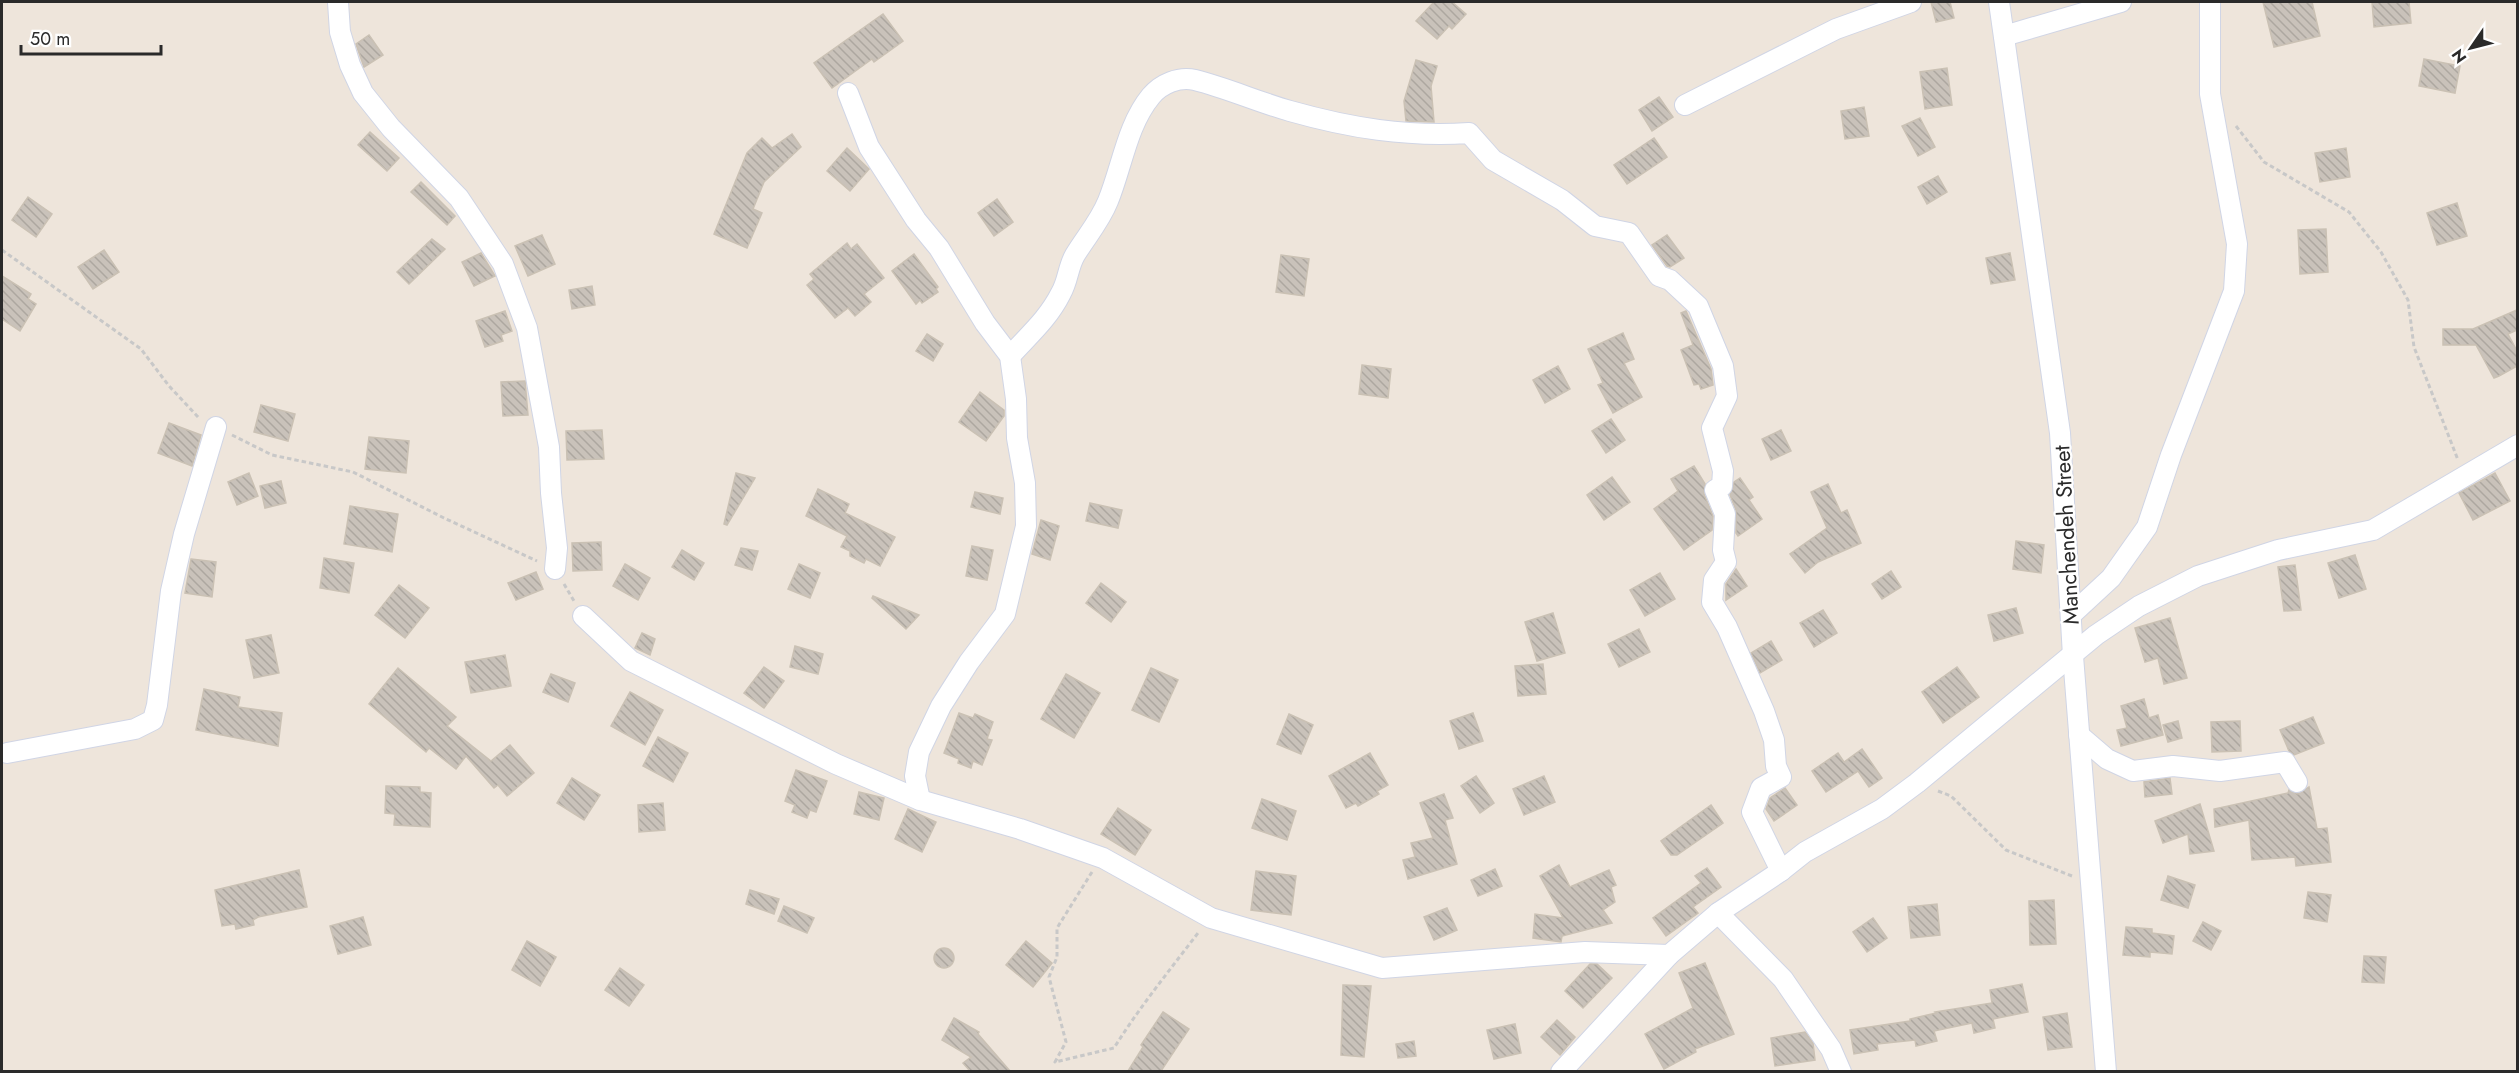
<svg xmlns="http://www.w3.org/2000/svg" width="2519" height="1073" font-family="Jost,sans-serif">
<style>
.building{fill:url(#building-back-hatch);stroke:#cac1b4;stroke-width:1.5}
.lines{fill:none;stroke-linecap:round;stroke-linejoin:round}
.street-casing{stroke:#d0d5e5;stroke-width:22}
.path{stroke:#c8c8c8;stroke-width:3;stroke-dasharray:4.5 3;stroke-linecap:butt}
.street{stroke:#fff;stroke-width:20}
.labels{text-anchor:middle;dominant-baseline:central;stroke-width:4.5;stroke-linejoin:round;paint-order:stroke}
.street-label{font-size:22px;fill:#2a2a2a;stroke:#fff}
</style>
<defs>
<pattern id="building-back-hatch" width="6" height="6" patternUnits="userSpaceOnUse" patternTransform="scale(1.5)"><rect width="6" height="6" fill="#c9c2ba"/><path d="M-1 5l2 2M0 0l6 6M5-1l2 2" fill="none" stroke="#ada7a0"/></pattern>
</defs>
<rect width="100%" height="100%" fill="#eee5db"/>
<!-- building -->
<g class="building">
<polygon points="1434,2 1452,2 1466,14 1452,29 1449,26 1437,39 1416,21"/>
<polygon points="1931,2 1950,2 1954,18 1936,22"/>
<polygon points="2263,2 2312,2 2320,36 2274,47"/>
<polygon points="2372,2 2409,2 2411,23 2374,27"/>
<polygon points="883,14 903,41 874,62 872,59 832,88 814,63"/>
<polygon points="369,35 383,55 364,67 356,44"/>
<polygon points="2424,59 2460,66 2455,93 2419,86"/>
<polygon points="1416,60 1437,66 1431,86 1434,122 1406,121 1404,101"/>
<polygon points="1947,68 1952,105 1925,109 1920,72"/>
<polygon points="1659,97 1673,117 1652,131 1639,110"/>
<polygon points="1864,107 1869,136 1845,139 1841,111"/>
<polygon points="1920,118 1935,147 1918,156 1902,126"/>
<polygon points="370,132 399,158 387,171 358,145"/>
<polygon points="792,134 801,147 764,182 753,209 762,213 747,248 714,234 747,153 762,138 772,148"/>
<polygon points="1654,138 1667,157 1627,184 1614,165"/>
<polygon points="847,148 869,169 850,191 827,171"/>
<polygon points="2346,148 2350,177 2320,182 2315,153"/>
<polygon points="1938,176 1947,192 1927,204 1918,187"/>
<polygon points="421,182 455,216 447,225 411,192"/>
<polygon points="28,197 52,214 36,237 12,220"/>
<polygon points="997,199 1013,222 994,236 978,213"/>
<polygon points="2457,203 2467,236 2437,245 2427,213"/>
<polygon points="2326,229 2328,272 2300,274 2298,230"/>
<polygon points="542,235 555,264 528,276 515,246"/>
<polygon points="1667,235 1684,258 1670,267 1667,266 1652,245"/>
<polygon points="432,239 445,249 409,284 397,272"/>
<polygon points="847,243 851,249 857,244 884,278 864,294 871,302 855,316 848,308 835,318 807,285 814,279 810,274"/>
<polygon points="104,250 119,272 93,289 78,267"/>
<polygon points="481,253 495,276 474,286 462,262"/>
<polygon points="2010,253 2015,280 1991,284 1986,258"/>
<polygon points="914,254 938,287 936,289 938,292 922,303 920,300 916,304 892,271"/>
<polygon points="1281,255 1309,259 1304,296 1276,292"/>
<polygon points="2,276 31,294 28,299 36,304 20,331 2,319"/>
<polygon points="592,286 595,305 572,309 569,290"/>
<polygon points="2517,310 2517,330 2508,334 2517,351 2517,366 2499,376 2494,378 2476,345 2443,345 2443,329 2473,329"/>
<polygon points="505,311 512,331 501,335 503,341 485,347 476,321"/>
<polygon points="1686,311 1711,369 1713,385 1701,389 1699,384 1694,385 1681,350 1693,345 1681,313"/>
<polygon points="1623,333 1634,359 1624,363 1642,397 1613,413 1598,385 1603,383 1588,349"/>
<polygon points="927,334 943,344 933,361 916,351"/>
<polygon points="1362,365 1391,369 1388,398 1359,394"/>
<polygon points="1558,366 1570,389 1545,403 1533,380"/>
<polygon points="525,381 528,415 503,416 501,382"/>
<polygon points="980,392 1004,410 1004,416 986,441 959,422"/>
<polygon points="261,405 295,414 288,441 254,432"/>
<polygon points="1611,419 1625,440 1606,453 1592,431"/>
<polygon points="169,423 201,435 192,466 158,453"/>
<polygon points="602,430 604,459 567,460 566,431"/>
<polygon points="1781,430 1791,451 1771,460 1762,439"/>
<polygon points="369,437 409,441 406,473 365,469"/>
<polygon points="1694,466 1705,484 1704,494 1713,516 1712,530 1684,550 1654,509 1678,491 1671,479"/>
<polygon points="249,473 258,496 237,505 228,482"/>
<polygon points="736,473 755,478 727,525 724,524"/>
<polygon points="2495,473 2510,501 2473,520 2459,493"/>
<polygon points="1612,477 1630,502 1604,520 1587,495"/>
<polygon points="1740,478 1753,497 1749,500 1762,519 1738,536 1736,533 1736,510 1730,495 1734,482"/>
<polygon points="281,481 286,503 265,508 260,486"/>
<polygon points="1828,484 1841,513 1847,510 1861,543 1818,562 1805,573 1790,554 1827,528 1811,492"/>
<polygon points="818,489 849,504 845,513 895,537 880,566 866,559 864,563 850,556 850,551 841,547 847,536 806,516"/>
<polygon points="975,492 1003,498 1000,514 971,507"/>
<polygon points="1090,503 1122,510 1118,528 1086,521"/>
<polygon points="350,506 398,514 392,552 344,544"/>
<polygon points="1041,520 1059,526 1050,560 1032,554"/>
<polygon points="2016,541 2044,545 2041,573 2013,569"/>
<polygon points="601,542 602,570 573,571 572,543"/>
<polygon points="972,546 993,550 987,580 966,576"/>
<polygon points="741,548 758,551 752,570 735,565"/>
<polygon points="682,550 704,563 694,580 672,567"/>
<polygon points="2355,555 2366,589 2339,598 2328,563"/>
<polygon points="324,558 354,563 349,593 320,588"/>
<polygon points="191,559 216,562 212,597 185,593"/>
<polygon points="625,564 650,578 638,600 613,586"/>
<polygon points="799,564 820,573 810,598 788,589"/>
<polygon points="2295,565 2301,610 2284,611 2278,567"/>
<polygon points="1736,569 1747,586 1726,600 1726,584"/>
<polygon points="1891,571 1901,587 1882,599 1872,584"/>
<polygon points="536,572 543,589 516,600 508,583"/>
<polygon points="1660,573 1675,599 1645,616 1630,590"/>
<polygon points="1101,583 1126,602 1111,622 1086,603"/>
<polygon points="399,585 429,608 405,638 375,615"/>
<polygon points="873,596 919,615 906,629 872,598"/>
<polygon points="2016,608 2023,633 1994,641 1988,615"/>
<polygon points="1823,610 1837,633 1814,647 1800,623"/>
<polygon points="1553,613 1565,653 1537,661 1525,622"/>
<polygon points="2170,618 2187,678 2164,684 2158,658 2145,662 2135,628"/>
<polygon points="1639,629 1650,652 1619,667 1608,644"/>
<polygon points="642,633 655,639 650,655 635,648"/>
<polygon points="271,635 279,673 254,678 246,640"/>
<polygon points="1771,641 1782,660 1760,673 1751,653"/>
<polygon points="795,646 823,654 818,674 790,667"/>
<polygon points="505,655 511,686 471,693 465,662"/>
<polygon points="1543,664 1546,694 1518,696 1515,666"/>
<polygon points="764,667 784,681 764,708 744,693"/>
<polygon points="1957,667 1979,697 1943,723 1922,692"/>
<polygon points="398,668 456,717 447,726 491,761 510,745 534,773 507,796 498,785 494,788 466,756 456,769 429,748 426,752 369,704"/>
<polygon points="1151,668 1178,680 1159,722 1132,710"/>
<polygon points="551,674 575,683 568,702 543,692"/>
<polygon points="1066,674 1100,693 1074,738 1041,719"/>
<polygon points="204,689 240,697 238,707 282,713 278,746 196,730"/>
<polygon points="630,692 663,710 645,745 611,726"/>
<polygon points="2144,699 2149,718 2158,715 2163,735 2121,746 2117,730 2127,728 2121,706"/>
<polygon points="959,713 973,718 975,714 993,722 987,739 992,740 982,765 973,761 971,768 958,763 959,759 944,753"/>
<polygon points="1473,713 1483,741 1459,749 1450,721"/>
<polygon points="1289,714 1313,725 1301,754 1277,744"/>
<polygon points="2313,717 2324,743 2294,755 2289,751 2280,730"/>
<polygon points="2178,721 2182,738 2168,742 2163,725"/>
<polygon points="2240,721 2241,751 2212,752 2211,722"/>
<polygon points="658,737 688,753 673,782 643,766"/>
<polygon points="1862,749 1882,778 1869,787 1858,771 1826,792 1812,771 1838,753 1844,762"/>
<polygon points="1370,753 1388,785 1377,791 1379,794 1358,806 1356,803 1346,808 1329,776"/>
<polygon points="796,770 827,781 816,812 810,810 807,818 792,812 795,805 785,801"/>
<polygon points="1476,776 1494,803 1480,813 1461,786"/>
<polygon points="1544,776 1555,802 1524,815 1513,789"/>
<polygon points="572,778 600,795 584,820 557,803"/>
<polygon points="2170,778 2172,794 2145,797 2144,782"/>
<polygon points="386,786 420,787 420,792 431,793 430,827 394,825 395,814 385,813"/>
<polygon points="2309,787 2317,829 2327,828 2331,862 2296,866 2295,857 2252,860 2249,820 2215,827 2214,809 2288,793 2289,790 2298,794"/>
<polygon points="1785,788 1797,805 1774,821 1766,809 1770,798"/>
<polygon points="859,792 884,798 879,820 854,814"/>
<polygon points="1444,794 1453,818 1445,820 1457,864 1408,879 1403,860 1415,857 1411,843 1433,838 1420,803"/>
<polygon points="1262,799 1296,811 1287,840 1252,828"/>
<polygon points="663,803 665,830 639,832 638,805"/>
<polygon points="2200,804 2214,851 2190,854 2188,834 2163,843 2155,821"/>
<polygon points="1711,805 1723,823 1677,855 1671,855 1661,841"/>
<polygon points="1118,808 1151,830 1135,855 1101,834"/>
<polygon points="908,809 936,822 922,852 895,839"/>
<polygon points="1559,865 1570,887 1609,870 1616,885 1611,887 1615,902 1603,910 1612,923 1562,936 1561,942 1533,938 1535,914 1563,918 1540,876"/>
<polygon points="1707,868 1721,887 1693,907 1698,913 1666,936 1653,918 1701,883 1695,876"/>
<polygon points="1495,869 1502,886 1478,896 1471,880"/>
<polygon points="299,870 307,907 258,917 253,920 254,925 236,929 235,924 222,926 215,890"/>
<polygon points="1256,871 1296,876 1291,915 1251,910"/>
<polygon points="2168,876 2195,885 2188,908 2161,900"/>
<polygon points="750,890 779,899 774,914 746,904"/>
<polygon points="2308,892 2331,895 2327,922 2304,918"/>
<polygon points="2054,900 2056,944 2030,945 2029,901"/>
<polygon points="1937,904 1940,935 1911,938 1908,907"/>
<polygon points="784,906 814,918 807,933 778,921"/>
<polygon points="1447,908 1457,930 1434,940 1424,917"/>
<polygon points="363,917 371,945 338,954 330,926"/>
<polygon points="1873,918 1887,938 1867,952 1853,932"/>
<polygon points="2203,922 2221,931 2211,950 2193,941"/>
<polygon points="2126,927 2152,929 2152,933 2174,936 2172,954 2150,952 2150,957 2123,955"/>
<polygon points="527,941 556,957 540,986 512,970"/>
<polygon points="1026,941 1052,963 1033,987 1006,965"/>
<circle cx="944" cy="958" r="10"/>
<polygon points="2364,956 2386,957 2384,983 2362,982"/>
<polygon points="1705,963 1734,1034 1695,1049 1696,1052 1664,1069 1645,1034 1693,1008 1679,973"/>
<polygon points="1590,964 1597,964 1612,978 1583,1008 1565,991"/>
<polygon points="620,968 644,985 629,1006 605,990"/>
<polygon points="2022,984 2028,1012 1993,1019 1995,1028 1974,1033 1972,1023 1934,1031 1937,1041 1916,1046 1915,1040 1877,1044 1878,1050 1854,1054 1850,1030 1910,1021 1910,1019 1936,1013 1935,1012 1992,1003 1990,990"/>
<polygon points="1343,985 1371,986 1364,1057 1341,1055"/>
<polygon points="1163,1012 1189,1029 1161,1071 1128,1071 1143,1047 1141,1045"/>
<polygon points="2067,1013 2072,1047 2048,1050 2043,1017"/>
<polygon points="954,1018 979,1032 978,1034 1010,1071 970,1071 963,1063 971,1057 942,1040"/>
<polygon points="1557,1020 1575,1037 1560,1055 1541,1037"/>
<polygon points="1515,1024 1521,1053 1494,1059 1487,1030"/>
<polygon points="1805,1032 1813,1043 1815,1060 1775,1066 1771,1038"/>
<polygon points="1414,1041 1416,1056 1398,1058 1396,1044"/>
</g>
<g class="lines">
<defs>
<g id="street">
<polyline points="338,2 340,32 350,65 363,93 391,128 459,198 503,264 527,328 549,447 551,493 557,548 555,569"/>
<polyline points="1999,2 2060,433 2073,656 2106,1072"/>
<polyline points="2004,36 2121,2"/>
<polyline points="848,93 869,147 916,220 939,248 985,323 1010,356 1016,399 1017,438 1025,483 1026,526 1005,614 969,662 941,706 919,752 915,776 920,800"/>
<polyline points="1685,105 1836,29 1911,2"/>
<path d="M1010,356C1029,335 1048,319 1061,293C1068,281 1068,267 1075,255C1086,237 1100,221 1108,201C1122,167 1127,125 1151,96C1161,84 1179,76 1195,80C1227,88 1258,102 1290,111C1350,128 1406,137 1469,133L1493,160L1562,200L1595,226L1629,233L1659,276L1670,280L1698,306L1723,366L1727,396L1712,428L1723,471L1722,486L1715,490L1725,514L1723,550L1726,562L1714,580L1712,602L1727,627L1764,711L1774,740L1776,766L1781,777L1761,788L1752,812L1781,871"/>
<polyline points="2071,615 2111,578 2147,527 2171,455 2234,291 2237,244 2210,94 2210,2"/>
<polyline points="583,616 631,661 836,764 920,800 1020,829 1103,858 1211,918 1382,968 1585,952 1669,955"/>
<polyline points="2079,735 2107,759 2133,771 2173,766 2220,771 2285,762 2297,782"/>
<polyline points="7,753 135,729 153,720 157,705 171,591 184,534 216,427"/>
<polyline points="1718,913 1783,979 1831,1049 1841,1072"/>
<polyline points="1561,1072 1669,955 1718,913 1781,871 1805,852 1882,809 1917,783 2096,635 2139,606 2198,576 2278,550 2373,530 2518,445"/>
</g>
</defs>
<!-- street casing -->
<use href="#street" class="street-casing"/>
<!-- path -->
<g class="path">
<polyline points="2236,126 2264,162 2349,212 2381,252 2408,300 2414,347 2458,460"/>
<polyline points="2,250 141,349 169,386 199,418"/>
<polyline points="232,435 272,455 353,472 444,518 537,561"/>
<polyline points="564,584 574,601"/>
<polyline points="1938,791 1951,796 2006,850 2072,876"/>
<path d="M1092,872L1057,928V957L1049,977L1066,1042L1055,1062L1114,1048C1139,1008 1169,971 1198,933"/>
</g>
<!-- street -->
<use href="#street" class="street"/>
</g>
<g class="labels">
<!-- street labels -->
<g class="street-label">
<text transform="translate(2066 535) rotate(-93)">Manchendeh Street</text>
</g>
</g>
<!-- border -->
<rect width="2519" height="1073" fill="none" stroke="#2a2a2a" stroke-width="6"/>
<!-- north arrow -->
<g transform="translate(2471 48) rotate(235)" stroke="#ffffff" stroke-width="4.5" paint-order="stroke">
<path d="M0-4.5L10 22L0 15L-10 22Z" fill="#2a2a2a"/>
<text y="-9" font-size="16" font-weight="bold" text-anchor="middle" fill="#2a2a2a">N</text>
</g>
<!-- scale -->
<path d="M21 45v9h140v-9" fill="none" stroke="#2a2a2a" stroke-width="3"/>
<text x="30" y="45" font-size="18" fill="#2a2a2a" stroke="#ffffff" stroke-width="4.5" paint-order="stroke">50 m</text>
</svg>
